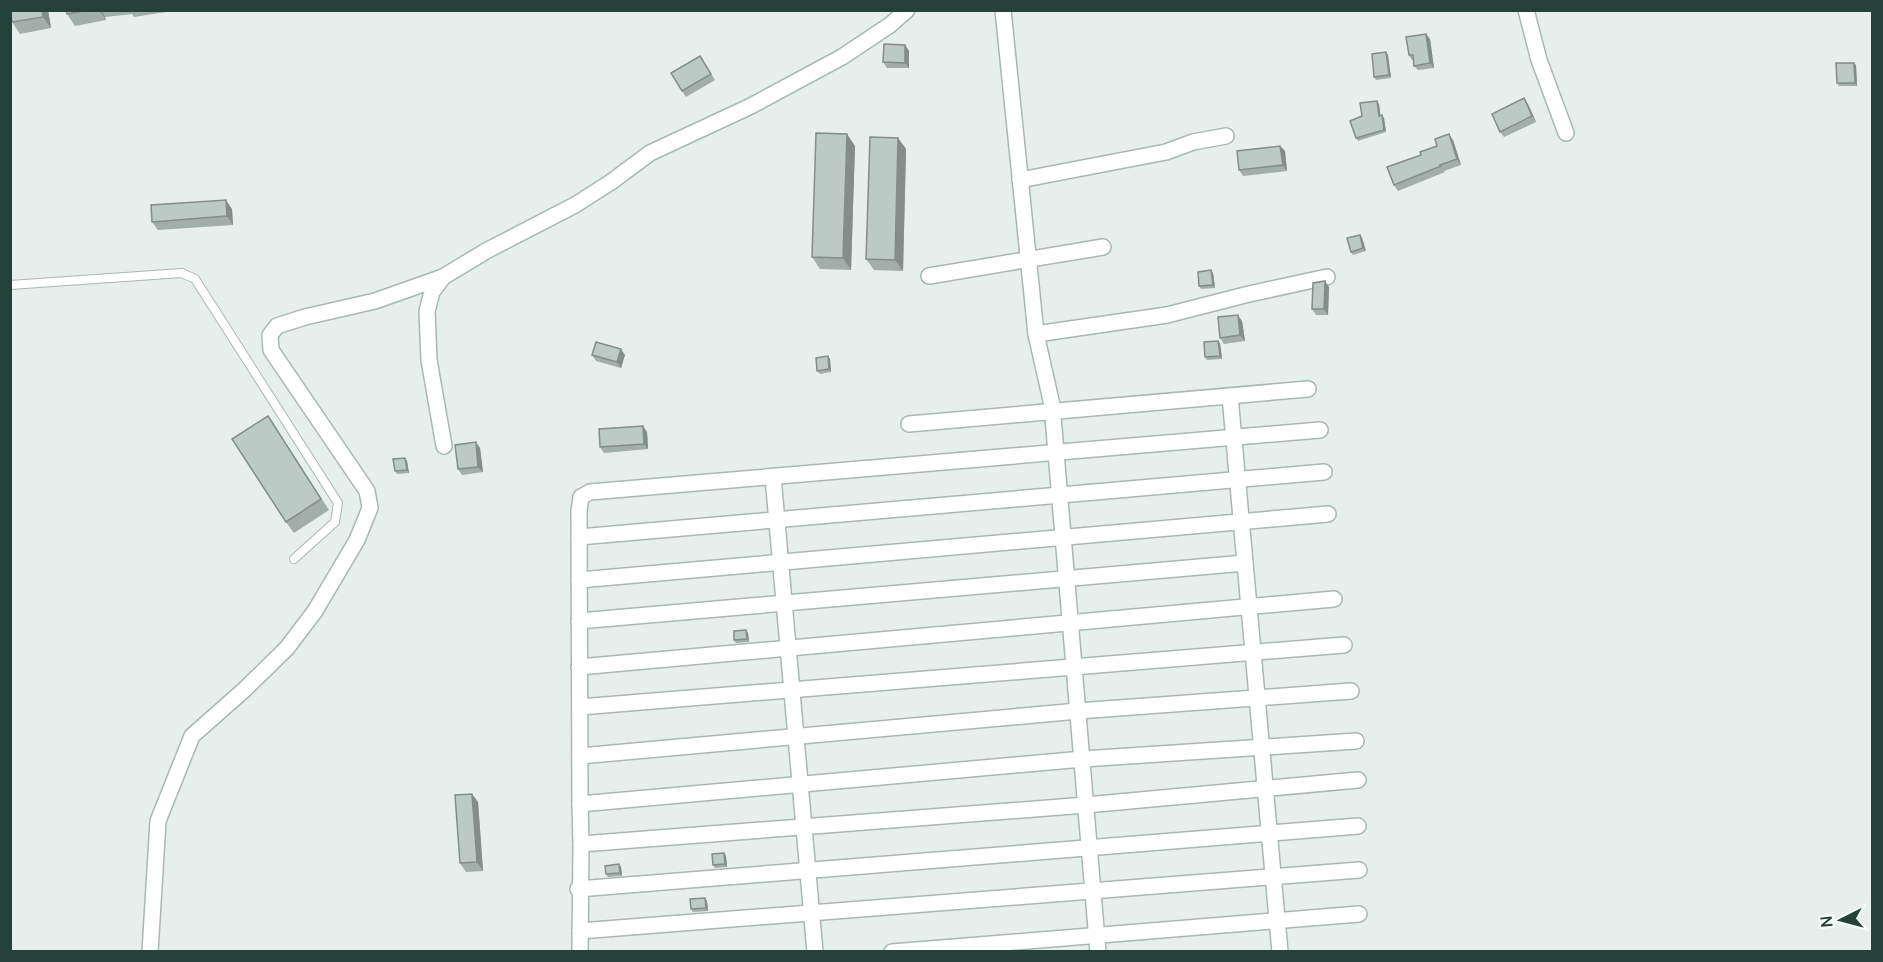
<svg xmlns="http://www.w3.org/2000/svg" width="1883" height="962" font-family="Manrope,sans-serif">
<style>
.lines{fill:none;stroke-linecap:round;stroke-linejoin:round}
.lane-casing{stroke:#a8b8b2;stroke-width:10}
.street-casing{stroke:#a8b8b2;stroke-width:18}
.lane{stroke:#fff;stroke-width:8}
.street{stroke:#fff;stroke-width:15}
.wall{fill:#a1aea9}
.shaded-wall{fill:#838d89}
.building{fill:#bbcac4;stroke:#838d89;stroke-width:1.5}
</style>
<rect width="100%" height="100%" fill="#e6efeb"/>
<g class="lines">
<defs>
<polyline id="lane" points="10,285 182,273 195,279 338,503 335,522 294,559"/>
<g id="street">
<polyline points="1003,10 1036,334 1052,405 1098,952"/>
<polyline points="1526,10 1539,60 1566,133"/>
<polyline points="1020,180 1166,152 1193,142 1226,136"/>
<polyline points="929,276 1103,247"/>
<polyline points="1036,334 1167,315 1249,294 1327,277"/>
<polyline points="1230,396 1280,952"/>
<polyline points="909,424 1308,389"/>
<polyline points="444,446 429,360 427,311 432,292 443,277 486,251 575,205 611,182 650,153 751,106 842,57 890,25 907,10"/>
<polyline points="773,477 815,952"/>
<polyline points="579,537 1324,472"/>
<polyline points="579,580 1328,514"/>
<polyline points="579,621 1245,563"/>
<polyline points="579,667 1334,599"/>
<polyline points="580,707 1344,645"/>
<polyline points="580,756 1078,711 1351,691"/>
<polyline points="580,804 1083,759 1356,741"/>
<polyline points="581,844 1086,805 1358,780"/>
<polyline points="578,889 1358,826"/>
<polyline points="580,931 1359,870"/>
<polyline points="150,952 158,821 192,736 244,690 287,648 315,611 357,540 370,508 367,491 271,350 270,335 277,326 305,317 375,301 443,277"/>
<polyline points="580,952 581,844 580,804 579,511 581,497 590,492 1320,430"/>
<polyline points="892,952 1359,914"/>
</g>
</defs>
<!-- lane casing -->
<use href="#lane" class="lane-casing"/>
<!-- street casing -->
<use href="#street" class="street-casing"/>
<!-- lane -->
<use href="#lane" class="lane"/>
<!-- street -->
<use href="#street" class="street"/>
</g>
<!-- wall -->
<g class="wall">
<polygon points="48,10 51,28 20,34 12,22"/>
<polygon points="66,10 165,10 166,12 134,17 132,14 105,17 106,20 75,26 67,14"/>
<polygon points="1430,39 1434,68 1418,70 1414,66 1413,60 1412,60 1409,55"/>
<polygon points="905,45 909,51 909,68 887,68 883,62"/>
<polygon points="1386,52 1388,55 1391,78 1376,80 1374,77"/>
<polygon points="700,56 715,80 686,97 682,91"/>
<polygon points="1856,65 1857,86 1839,86 1837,83"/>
<polygon points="1379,104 1380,116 1384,118 1386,132 1358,141 1356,138 1362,116"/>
<polygon points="1528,104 1536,122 1504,137 1500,132"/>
<polygon points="898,138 906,149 903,271 874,270 866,259"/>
<polygon points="1453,140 1461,165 1444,171 1445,172 1398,191 1394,185 1421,155"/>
<polygon points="855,146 851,270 820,269 812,257"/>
<polygon points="1280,146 1285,151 1287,171 1243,176 1239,170"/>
<polygon points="232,209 233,225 158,230 152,222"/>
<polygon points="1360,235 1362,238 1366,251 1353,255 1351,252"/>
<polygon points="1213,273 1215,288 1201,289 1199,286"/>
<polygon points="1325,281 1329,287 1328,315 1316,315 1312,309"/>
<polygon points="1242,321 1245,341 1224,344 1220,338"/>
<polygon points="1220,343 1222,359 1207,360 1205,357"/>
<polygon points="592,355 625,355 621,368 596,361"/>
<polygon points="830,359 831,372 820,374 817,371"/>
<polygon points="268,416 329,510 294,533 286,522"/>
<polygon points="647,432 648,449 604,453 600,447"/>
<polygon points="480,448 483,472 462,475 458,469"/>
<polygon points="405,458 407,461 409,473 397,474 395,471"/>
<polygon points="748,633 749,642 736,643 734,640"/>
<polygon points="472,794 478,802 483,871 466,872 460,863"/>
<polygon points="724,853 726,856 727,867 715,868 713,865"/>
<polygon points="619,864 621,867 622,876 608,877 606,874"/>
<polygon points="705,898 707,901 708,911 693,912 691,909"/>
</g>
<!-- shaded-wall -->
<g class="shaded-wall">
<polygon points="42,10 48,10 51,28 43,17"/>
<polygon points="99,10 101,10 105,17 106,20"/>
<polygon points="1426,34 1430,39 1434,68 1430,63"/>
<polygon points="905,45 909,51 909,68 905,63"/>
<polygon points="1386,52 1388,55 1391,78 1389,75"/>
<polygon points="1854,63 1856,65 1857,86 1855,83"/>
<polygon points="1524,98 1528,104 1536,122 1532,116"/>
<polygon points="1377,101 1379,104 1381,119 1379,116"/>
<polygon points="1382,115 1384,118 1386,132 1384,130"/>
<polygon points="847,134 855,146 851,270 843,258"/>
<polygon points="1449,134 1453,140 1461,165 1457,159"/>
<polygon points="898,138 906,149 903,271 895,260"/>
<polygon points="1280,146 1285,151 1287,171 1283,165"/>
<polygon points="226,200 232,209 233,225 227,216"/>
<polygon points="1360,235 1362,238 1366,251 1363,248"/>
<polygon points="1211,270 1213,273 1215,288 1213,285"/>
<polygon points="1325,281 1329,287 1328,315 1324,309"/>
<polygon points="1238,315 1242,321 1245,341 1240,335"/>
<polygon points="1218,341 1220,343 1222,359 1220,356"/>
<polygon points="621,349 625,355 621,368 617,362"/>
<polygon points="828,356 830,359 831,372 829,369"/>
<polygon points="643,426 647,432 648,449 644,444"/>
<polygon points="476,442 480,448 483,472 478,467"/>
<polygon points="405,458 407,461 409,473 407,470"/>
<polygon points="746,630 748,633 749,642 747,639"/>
<polygon points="472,794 478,802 483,871 477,862"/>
<polygon points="724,853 726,856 727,867 725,864"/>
<polygon points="619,864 621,867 622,876 620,873"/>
<polygon points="705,898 707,901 708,911 706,908"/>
</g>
<!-- building -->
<g class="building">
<polygon points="10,10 42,10 43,17 12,22"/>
<polygon points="66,10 89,10 67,14"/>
<polygon points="1426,34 1430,63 1414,66 1413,55 1409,55 1406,37"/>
<polygon points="884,44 905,45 905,63 883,62"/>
<polygon points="1386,52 1389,75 1374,77 1372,54"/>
<polygon points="700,56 711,74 682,91 671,73"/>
<polygon points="1836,63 1854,63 1855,83 1837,83"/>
<polygon points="1524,98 1532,116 1500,132 1492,114"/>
<polygon points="1377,101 1379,116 1382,115 1384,130 1356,138 1350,121 1362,116 1360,103"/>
<polygon points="816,133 847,134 843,258 812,257"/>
<polygon points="1449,134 1457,159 1440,165 1441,166 1394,185 1387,167 1421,155 1420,152 1437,146 1435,139"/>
<polygon points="870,137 898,138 895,260 866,259"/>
<polygon points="1280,146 1283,165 1239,170 1237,151"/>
<polygon points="226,200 227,216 152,222 151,205"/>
<polygon points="1360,235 1363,248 1351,252 1347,238"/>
<polygon points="1211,270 1213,285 1199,286 1198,272"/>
<polygon points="1325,281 1324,309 1312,309 1313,283"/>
<polygon points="1238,315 1240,335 1220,338 1218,317"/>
<polygon points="1218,341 1220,356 1205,357 1204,342"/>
<polygon points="596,342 621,349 617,362 592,355"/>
<polygon points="828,356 829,369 817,371 816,358"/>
<polygon points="268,416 321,499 286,522 232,439"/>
<polygon points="643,426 644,444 600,447 599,429"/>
<polygon points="476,442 478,467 458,469 455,445"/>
<polygon points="405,458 407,470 395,471 393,459"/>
<polygon points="746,630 747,639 734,640 734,631"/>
<polygon points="472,794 477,862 460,863 455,795"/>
<polygon points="724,853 725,864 713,865 712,854"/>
<polygon points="619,864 620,873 606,874 605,866"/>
<polygon points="705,898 706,908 691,909 690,899"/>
</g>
<!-- border -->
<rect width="1883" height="962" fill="none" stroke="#24423a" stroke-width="24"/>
<!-- north arrow -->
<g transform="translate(1841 920) rotate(264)" stroke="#f7fbf9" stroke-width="4.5" paint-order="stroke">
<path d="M0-4.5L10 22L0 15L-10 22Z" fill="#24423a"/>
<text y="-9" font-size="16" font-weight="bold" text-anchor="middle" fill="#24423a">N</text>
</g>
</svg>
